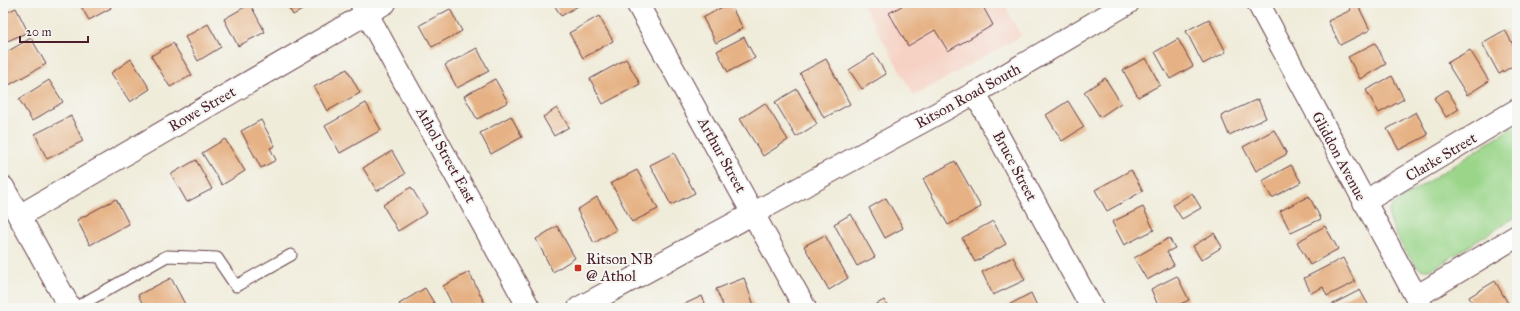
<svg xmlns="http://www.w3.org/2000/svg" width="1520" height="311" font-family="'IM FELL Great Primer',serif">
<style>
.built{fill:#f6d2c4}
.green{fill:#9ad589;stroke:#727a5a}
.building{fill:#e6b285}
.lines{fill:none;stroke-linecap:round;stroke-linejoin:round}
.service-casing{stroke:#633e45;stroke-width:13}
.minor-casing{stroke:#633e45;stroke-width:24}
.secondary-casing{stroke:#633e45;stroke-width:24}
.primary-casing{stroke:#633e45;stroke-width:24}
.service{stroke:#fff;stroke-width:11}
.minor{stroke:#fff;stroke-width:22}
.secondary{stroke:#fff;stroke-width:22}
.primary{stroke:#fff;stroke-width:22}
.poi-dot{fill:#c8321e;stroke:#f6f6f2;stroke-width:1.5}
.labels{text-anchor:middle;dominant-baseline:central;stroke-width:4;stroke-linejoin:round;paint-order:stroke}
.street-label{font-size:15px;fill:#4a1f2b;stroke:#f6f6f2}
.poi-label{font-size:15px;fill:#4a1f2b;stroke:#f6f6f2;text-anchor:start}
</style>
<rect width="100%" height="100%" fill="#f6f6f2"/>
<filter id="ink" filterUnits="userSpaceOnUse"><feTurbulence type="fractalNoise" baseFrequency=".025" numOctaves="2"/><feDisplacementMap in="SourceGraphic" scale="8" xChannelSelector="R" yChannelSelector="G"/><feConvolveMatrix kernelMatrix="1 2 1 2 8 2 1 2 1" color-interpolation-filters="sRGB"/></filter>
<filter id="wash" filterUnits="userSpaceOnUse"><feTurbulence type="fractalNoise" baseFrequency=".012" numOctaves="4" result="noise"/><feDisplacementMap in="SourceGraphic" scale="16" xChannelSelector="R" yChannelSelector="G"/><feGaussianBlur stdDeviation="0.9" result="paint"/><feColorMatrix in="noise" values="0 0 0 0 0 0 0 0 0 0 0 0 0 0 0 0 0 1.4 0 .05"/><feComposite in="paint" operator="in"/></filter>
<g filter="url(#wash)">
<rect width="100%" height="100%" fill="#f0ecda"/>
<!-- built -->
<polygon class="built" points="862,3 1004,3 1021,36 914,96"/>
<!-- green -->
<path class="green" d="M1517,124V216L1433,269C1429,270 1425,271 1421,269C1411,264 1388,225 1389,213C1390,208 1394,204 1398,201Z"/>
<g id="blocks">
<!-- building -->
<g class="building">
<polygon points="79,3 109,3 111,8 89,20"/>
<polygon points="286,3 315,3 293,15"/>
<polygon points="553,3 583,3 561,16"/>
<polygon points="729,3 743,28 716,43 703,18"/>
<polygon points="907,3 981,3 993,25 948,51 935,30 908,46 889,13"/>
<polygon points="1347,3 1357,3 1370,30 1340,45 1328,21 1351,10"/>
<polygon points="250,4 265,32 238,46 224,19"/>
<polygon points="16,8 28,32 3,43 3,14"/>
<polygon points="450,9 462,31 432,47 420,25"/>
<polygon points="599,16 613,41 583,58 569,33"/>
<polygon points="1209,19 1226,52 1203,64 1186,31"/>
<polygon points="208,24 221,47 198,61 185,37"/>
<polygon points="1505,30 1517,52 1517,64 1499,74 1482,43"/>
<polygon points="744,37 755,58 728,72 717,51"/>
<polygon points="31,38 46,64 9,85 3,75 3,54"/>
<polygon points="1178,39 1193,66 1170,79 1155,52"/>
<polygon points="173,43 192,75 170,87 151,56"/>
<polygon points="1375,43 1386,64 1360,79 1348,57"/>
<polygon points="477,48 489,71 457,88 445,65"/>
<polygon points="1470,50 1489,81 1467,95 1447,63"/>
<polygon points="874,54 886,74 862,89 849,70"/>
<polygon points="1146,58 1160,85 1138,97 1123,70"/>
<polygon points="131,59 150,89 130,102 111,73"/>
<polygon points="626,59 640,84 603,104 590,79"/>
<polygon points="826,59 850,104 824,118 800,73"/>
<polygon points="347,69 360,93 327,111 314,87"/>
<polygon points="1392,76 1404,99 1379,113 1366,90"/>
<polygon points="1105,78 1121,103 1100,117 1084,92"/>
<polygon points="495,79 508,102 477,119 464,96"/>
<polygon points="49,80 63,102 32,121 19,99"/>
<polygon points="797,89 817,124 796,137 775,102"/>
<polygon points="1447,90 1459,109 1446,117 1434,98"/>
<polygon points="1258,99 1266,118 1229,135 1221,116"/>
<polygon points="1068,101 1084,127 1062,141 1046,115"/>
<polygon points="366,103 381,130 340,153 325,126"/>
<polygon points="765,103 788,140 763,156 740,119"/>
<polygon points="557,108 569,127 554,136 543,117"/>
<polygon points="1416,112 1428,135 1399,150 1387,129"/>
<polygon points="71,116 83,141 47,159 35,134"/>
<polygon points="511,116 522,137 491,154 480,133"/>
<polygon points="261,120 275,146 270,148 276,160 261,168 241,131"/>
<polygon points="1274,130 1287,154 1256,171 1243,147"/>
<polygon points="225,139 245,171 222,185 202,153"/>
<polygon points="392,151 405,174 377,191 363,168"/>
<polygon points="674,153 695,193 671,205 650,165"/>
<polygon points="196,160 212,189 187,202 171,174"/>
<polygon points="955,161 981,207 948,225 923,179"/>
<polygon points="1291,165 1301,182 1272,198 1262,181"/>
<polygon points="637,170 658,209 632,222 611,183"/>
<polygon points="1131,170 1143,191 1107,211 1095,190"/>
<polygon points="411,187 427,213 398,231 383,205"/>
<polygon points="1192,193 1201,208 1182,219 1173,205"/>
<polygon points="1309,196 1321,219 1291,233 1280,211"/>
<polygon points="597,197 616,230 594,243 577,210"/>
<polygon points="886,198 903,228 885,238 869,208"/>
<polygon points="116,199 129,224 90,245 77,220"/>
<polygon points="1143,207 1154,230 1124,245 1112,222"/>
<polygon points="851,214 875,257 857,266 834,224"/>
<polygon points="993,221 1006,244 975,262 962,238"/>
<polygon points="557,226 575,258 553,272 536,239"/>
<polygon points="1325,226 1338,249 1310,265 1297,242"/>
<polygon points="1214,233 1222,247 1201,260 1193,246"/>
<polygon points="825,235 848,278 829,290 804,246"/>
<polygon points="1169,238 1175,248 1167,252 1174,265 1147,280 1134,258"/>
<polygon points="1013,257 1025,280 993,295 982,272"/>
<polygon points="1343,258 1355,282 1327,296 1323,287 1311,293 1304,278"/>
<polygon points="469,272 485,304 477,308 454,308 443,286"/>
<polygon points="1177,276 1189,300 1172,308 1159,308 1151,289"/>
<polygon points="171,278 187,308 145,308 138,295"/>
<polygon points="744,278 755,308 724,308 716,289"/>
<polygon points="1495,281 1509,305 1503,308 1475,308 1469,297"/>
<polygon points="425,288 437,308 402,308 399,304"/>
<polygon points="1360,290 1370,308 1333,308 1331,305"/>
<polygon points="1031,293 1038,308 1003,308"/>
<polygon points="702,296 707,308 676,308"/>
<polygon points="884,300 888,308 870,308"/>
</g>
</g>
</g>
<g filter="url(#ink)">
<use href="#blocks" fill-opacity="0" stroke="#633e45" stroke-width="1"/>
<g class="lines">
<defs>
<polyline id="service" points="75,308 167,256 217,258 236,286 291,255"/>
<g id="minor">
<polyline points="361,3 529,308"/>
<polyline points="637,3 805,308"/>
<polyline points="1258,3 1422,308"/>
<polyline points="975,93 1092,308"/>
<polyline points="1364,202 1517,110"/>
<polyline points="19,216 385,3"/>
<polyline points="1416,297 1517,236"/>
</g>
<polyline id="secondary" points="579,308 975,93 1128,3"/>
<polyline id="primary" points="3,187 70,308"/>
</defs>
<!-- service casing -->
<use href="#service" class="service-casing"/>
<!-- minor casing -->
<use href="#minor" class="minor-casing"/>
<!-- secondary casing -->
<use href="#secondary" class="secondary-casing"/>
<!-- primary casing -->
<use href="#primary" class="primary-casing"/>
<!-- service -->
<use href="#service" class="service"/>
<!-- minor -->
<use href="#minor" class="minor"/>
<!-- secondary -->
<use href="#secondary" class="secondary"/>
<!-- primary -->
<use href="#primary" class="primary"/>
</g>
</g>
<!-- markers -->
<rect class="poi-dot" x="574" y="264" width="8" height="8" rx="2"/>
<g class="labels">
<!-- street labels -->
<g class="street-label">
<text transform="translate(968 96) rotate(-29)">Ritson Road South</text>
<text transform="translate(202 109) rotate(-30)">Rowe Street</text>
<text transform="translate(446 155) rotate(61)">Athol Street East</text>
<text transform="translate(722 155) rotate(61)">Arthur Street</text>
<text transform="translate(1339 156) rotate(62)">Gliddon Avenue</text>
<text transform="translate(1441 157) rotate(-31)">Clarke Street</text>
<text transform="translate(1015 166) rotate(62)">Bruce Street</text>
</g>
<!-- poi labels -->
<g class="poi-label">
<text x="586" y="259">Ritson NB<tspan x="586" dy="17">@ Athol</tspan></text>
</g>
</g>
<!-- margin -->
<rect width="1520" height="311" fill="none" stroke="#f6f6f2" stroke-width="16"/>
<!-- scale -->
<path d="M20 36v6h68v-6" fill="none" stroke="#4a1f2b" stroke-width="2"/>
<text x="26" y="36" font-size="12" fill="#4a1f2b" stroke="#f6f6f2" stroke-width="3" paint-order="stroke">20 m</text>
</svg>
